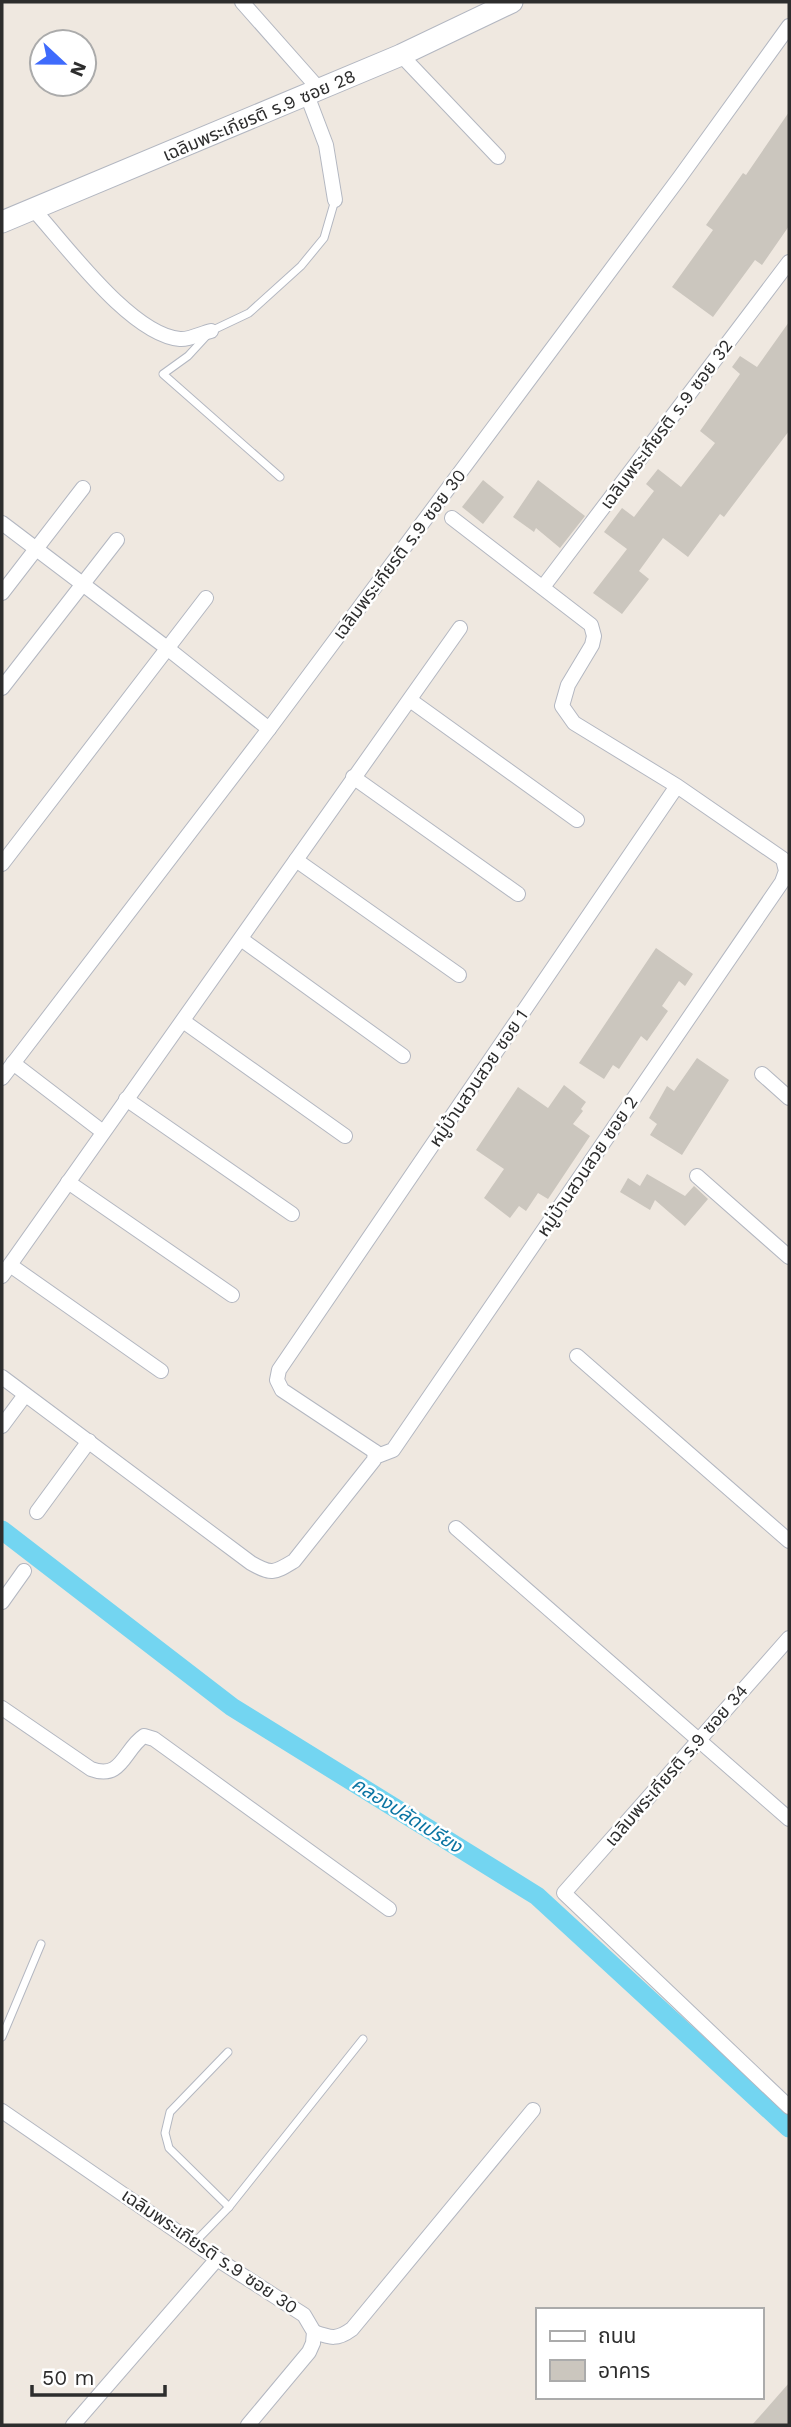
<svg xmlns="http://www.w3.org/2000/svg" width="791" height="2427" font-family="'Work Sans','Noto Sans Thai',sans-serif">
<style>
.lines{fill:none;stroke-linecap:round;stroke-linejoin:round}
.canal{stroke:#73d5f1;stroke-width:19}
.building{fill:#cbc6be}
.service-casing{stroke:#b3b7c1;stroke-width:9}
.minor-casing{stroke:#b3b7c1;stroke-width:16}
.secondary-casing{stroke:#b3b7c1;stroke-width:23}
.service{stroke:#fff;stroke-width:7}
.minor{stroke:#fff;stroke-width:14}
.secondary{stroke:#fff;stroke-width:21}
.labels{text-anchor:middle;dominant-baseline:central;stroke-width:5;stroke-linejoin:round;paint-order:stroke}
.street-label{font-size:18px;fill:#2d2d2d;stroke:#fff}
.water-label{font-size:19px;font-style:italic;fill:#0c75a3;stroke:#fff}
</style>
<rect width="100%" height="100%" fill="#efe8e0"/>
<g class="lines">
<!-- canal -->
<polyline class="canal" points="2,1530 232,1707 537,1896 789,2128"/>
</g>
<!-- building -->
<g class="building">
<polygon points="789,112 789,226 762,265 755,260 713,317 672,287 713,230 706,225 743,173 746,175"/>
<polygon points="789,322 789,431 724,517 720,514 688,557 663,538 639,571 649,579 622,614 593,593 627,549 604,532 622,508 634,517 654,491 646,484 658,469 681,487 715,443 700,431 740,374 732,367 740,356 757,367"/>
<polygon points="483,480 504,497 483,524 462,507"/>
<polygon points="538,480 585,516 560,548 536,528 534,532 513,517"/>
<polygon points="656,948 693,974 685,986 679,981 662,1006 668,1011 647,1041 641,1036 619,1069 613,1065 604,1079 579,1063"/>
<polygon points="697,1058 729,1080 682,1155 650,1135 657,1124 649,1118 667,1086 674,1091"/>
<polygon points="564,1085 586,1102 581,1109 583,1111 573,1124 590,1136 548,1199 538,1193 526,1211 519,1206 510,1218 484,1198 504,1169 476,1150 518,1087 548,1108"/>
<polygon points="647,1174 685,1196 694,1186 708,1199 685,1226 655,1200 650,1210 620,1192 628,1178 640,1186"/>
<polygon points="789,2383 789,2425 752,2425"/>
</g>
<g class="lines">
<defs>
<g id="service">
<polyline points="280,477 163,374 188,356 211,331 249,313 301,266 324,238 335,200"/>
<polyline points="2,2037 41,1944"/>
<polyline points="228,2052 170,2112 165,2133 169,2148 229,2207"/>
<polyline points="195,2242 229,2207 363,2039"/>
</g>
<g id="minor">
<polyline points="242,2 319,89"/>
<polyline points="401,55 498,157"/>
<polyline points="307,95 326,145 335,200"/>
<path d="M33,209C66,245 131,335 180,339C189,340 202,333 211,331"/>
<polyline points="452,518 591,625 594,636 592,645 568,685 562,706 574,723 677,786 783,859 786,871 782,882 393,1450 380,1455 282,1390 277,1380 279,1370 677,786"/>
<polyline points="2,523 167,648 269,729"/>
<polyline points="543,587 789,262"/>
<polyline points="2,593 83,488"/>
<polyline points="2,688 117,540"/>
<polyline points="410,700 577,820"/>
<polyline points="353,777 518,894"/>
<polyline points="296,860 459,975"/>
<polyline points="2,864 206,598"/>
<polyline points="241,939 403,1056"/>
<polyline points="183,1021 345,1136"/>
<polyline points="13,1063 103,1132"/>
<polyline points="762,1074 789,1098"/>
<polyline points="2,1078 269,729 680,177 789,26"/>
<polyline points="126,1099 292,1214"/>
<polyline points="697,1176 789,1257"/>
<polyline points="68,1182 232,1295"/>
<polyline points="10,1265 161,1371"/>
<polyline points="2,1276 460,628"/>
<polyline points="577,1356 789,1541"/>
<path d="M2,1377L251,1563C272,1575 274,1573 294,1561L374,1460L375,1452"/>
<polyline points="2,1426 25,1395"/>
<polyline points="37,1512 89,1441"/>
<polyline points="456,1528 789,1819"/>
<polyline points="2,1602 24,1571"/>
<polyline points="789,1638 564,1893 789,2107"/>
<path d="M2,1708L91,1769C122,1781 124,1749 144,1736L154,1739L389,1909"/>
<polyline points="2,2111 217,2259 304,2315 314,2332 313,2343 309,2352 248,2425"/>
<path d="M314,2332C331,2338 337,2340 352,2329L533,2110"/>
<polyline points="73,2425 217,2259"/>
</g>
<polyline id="secondary" points="2,222 401,55 512,2"/>
</defs>
<!-- service casing -->
<use href="#service" class="service-casing"/>
<!-- minor casing -->
<use href="#minor" class="minor-casing"/>
<!-- secondary casing -->
<use href="#secondary" class="secondary-casing"/>
<!-- service -->
<use href="#service" class="service"/>
<!-- minor -->
<use href="#minor" class="minor"/>
<!-- secondary -->
<use href="#secondary" class="secondary"/>
</g>
<g class="labels">
<!-- street labels -->
<g class="street-label">
<text transform="translate(259 115) rotate(-23)">เฉลิมพระเกียรติ ร.9 ซอย 28</text>
<text transform="translate(666 424) rotate(-53)">เฉลิมพระเกียรติ ร.9 ซอย 32</text>
<text transform="translate(399 554) rotate(-53)">เฉลิมพระเกียรติ ร.9 ซอย 30</text>
<text transform="translate(478 1078) rotate(-56)">หมู่บ้านสวนสวย ซอย 1</text>
<text transform="translate(587 1166) rotate(-56)">หมู่บ้านสวนสวย ซอย 2</text>
<text transform="translate(676 1765) rotate(-49)">เฉลิมพระเกียรติ ร.9 ซอย 34</text>
<text transform="translate(210 2251) rotate(34)">เฉลิมพระเกียรติ ร.9 ซอย 30</text>
</g>
<!-- water labels -->
<g class="water-label">
<text transform="translate(407 1815) rotate(32)">คลองปลัดเปรียง</text>
</g>
</g>
<!-- border -->
<rect width="791" height="2427" fill="none" stroke="#2d2d2d" stroke-width="7"/>
<!-- legend -->
<rect x="536" y="2308" width="228" height="91" fill="#ffffff" stroke="#ababab" stroke-width="2"/>
<rect x="550" y="2331" width="35" height="10" fill="#ffffff" stroke="#ababab" stroke-width="2"/>
<text x="598" y="2343" font-size="21" fill="#2d2d2d">ถนน</text>
<rect x="550" y="2360" width="35" height="21" fill="#cbc6be" stroke="#ababab" stroke-width="2"/>
<text x="598" y="2378" font-size="21" fill="#2d2d2d">อาคาร</text>
<!-- north arrow -->
<g transform="translate(63 63) rotate(112)"><circle r="33" fill="#ffffff" stroke="#ababab" stroke-width="2"/>
<path d="M0-5L12 26L0 18L-12 26Z" fill="#3f6bfc"/>
<text y="-10" font-size="19" font-weight="bold" text-anchor="middle" fill="#2d2d2d">N</text>
</g>
<!-- scale -->
<path d="M32 2385v10h133v-10" fill="none" stroke="#2d2d2d" stroke-width="3.5"/>
<text x="42" y="2385" font-size="21" fill="#2d2d2d" stroke="#ffffff" stroke-width="5" paint-order="stroke">50 m</text>
</svg>
